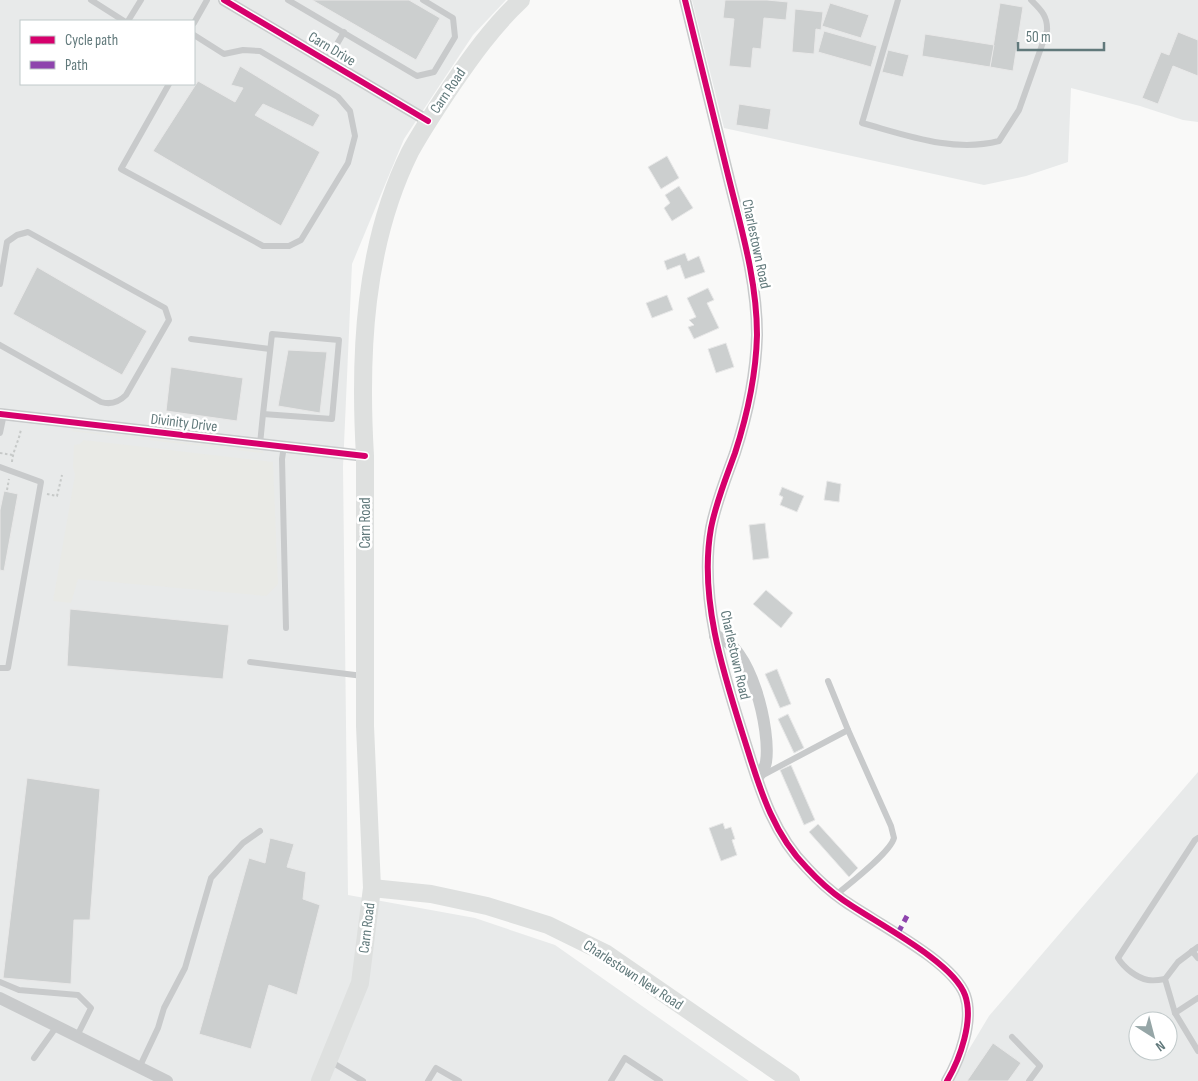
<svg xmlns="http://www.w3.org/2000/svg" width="1198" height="1081" font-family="'Sofia Sans Condensed',sans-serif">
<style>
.built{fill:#e8eaea;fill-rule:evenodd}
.green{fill:#e9eae6}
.building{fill:#cccfcf;stroke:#e8e8e8}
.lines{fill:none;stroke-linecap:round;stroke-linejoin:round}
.path{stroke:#c6c9c8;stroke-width:2;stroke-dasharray:2.5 2.5;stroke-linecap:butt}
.lane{stroke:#c8cacb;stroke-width:6}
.street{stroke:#c8cacb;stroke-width:12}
.secondary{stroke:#dee0df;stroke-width:18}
.quiet{stroke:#8e44ad;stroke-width:5;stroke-dasharray:10 5;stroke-linecap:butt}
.cycleway-casing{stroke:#fff;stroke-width:9}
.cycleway{stroke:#d6006c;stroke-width:6}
.labels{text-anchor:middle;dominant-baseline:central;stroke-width:5;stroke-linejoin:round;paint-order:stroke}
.street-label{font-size:15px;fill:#61797b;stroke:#fff}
</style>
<rect width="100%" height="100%" fill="#f9f9f8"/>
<!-- built -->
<g class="built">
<path d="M0,0H506L473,35L404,139L352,264L343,467L348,895L475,918L555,945L749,1081H0ZM21,21H194V84H21Z"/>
<polygon points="692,0 1198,0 1198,122 1183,120 1140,106 1071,88 1068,162 1026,176 984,185 724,128"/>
<path d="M1198,772V1081H950L989,1016ZM1138,1021H1168V1051H1138Z"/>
</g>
<!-- green -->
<g class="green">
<polygon points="74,430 263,451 263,453 71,431"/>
<polygon points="83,440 273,462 278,584 266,596 78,579 71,603 53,601 75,475 73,467 74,445 80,444"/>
</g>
<!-- building -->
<g class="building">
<polygon points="312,0 409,0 440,18 416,60"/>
<polygon points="725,0 767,0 788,2 786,20 764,18 761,49 753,48 751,68 729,66 734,19 723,18"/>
<polygon points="830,3 869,15 861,38 822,26"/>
<polygon points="1000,3 1023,7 1013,71 990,67"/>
<polygon points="795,9 823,12 821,30 816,29 814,54 792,52"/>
<polygon points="824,31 877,46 871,67 818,52"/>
<polygon points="1178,32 1198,40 1198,76 1173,66 1158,104 1142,98 1161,52 1169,55"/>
<polygon points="925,34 994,45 990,67 922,56"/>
<polygon points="888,50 909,55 903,77 882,72"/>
<polygon points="240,66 320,115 313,127 263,104 255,115 320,152 281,226 153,151 198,81 235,102 243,88 231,85"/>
<polygon points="739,104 771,109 768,130 736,125"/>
<polygon points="667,156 679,178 661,189 648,167"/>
<polygon points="679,186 693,208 672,221 664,208 670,203 665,195"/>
<polygon points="685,253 688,261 699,256 705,272 685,279 680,265 667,270 664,261"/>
<polygon points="37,267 147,331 122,375 13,314"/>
<polygon points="708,288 714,300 707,303 719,328 694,339 688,327 694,325 689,320 696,317 687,298"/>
<polygon points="667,295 673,310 652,318 646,303"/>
<polygon points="726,343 734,367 716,373 708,349"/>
<polygon points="288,350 327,352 320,413 278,406"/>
<polygon points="171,367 243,378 237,421 166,411"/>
<polygon points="827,481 841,484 839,502 824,500"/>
<polygon points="782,487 804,496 797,512 780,505 783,497 779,495"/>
<polygon points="4,491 18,494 4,571 0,570 0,510"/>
<polygon points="765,523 769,558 753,560 749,525"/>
<polygon points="766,590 793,613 781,628 753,604"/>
<polygon points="70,609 229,625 223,679 67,666"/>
<polygon points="777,669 791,704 780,708 765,674"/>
<polygon points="788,714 804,748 794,753 778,719"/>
<polygon points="791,765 815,820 804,825 780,770"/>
<polygon points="27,778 100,789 90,920 74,920 71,984 3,978"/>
<polygon points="723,823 725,829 731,827 735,839 732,840 737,855 721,861 709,828"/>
<polygon points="818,824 858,868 849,877 809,832"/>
<polygon points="270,838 294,844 287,867 306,872 303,899 320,905 297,995 269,985 251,1049 199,1034 249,858 265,863"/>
<polygon points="1136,1038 1138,1038 1138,1051 1146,1051 1141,1054 1135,1053 1132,1049 1131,1044"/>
<polygon points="993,1043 1021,1063 1008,1081 967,1081"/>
</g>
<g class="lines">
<!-- path -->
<g class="path">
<polyline points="0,453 13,455"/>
<path d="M12,462C13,450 19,441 21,429"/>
<polyline points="7,490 9,479"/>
<polyline points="47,494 57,496 62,475"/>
</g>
<!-- lane -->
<g class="lane">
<polyline points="91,0 124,21"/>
<polyline points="288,0 417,76 434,72 455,37 453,18 423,0"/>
<path d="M898,0L862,123C906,135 953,153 999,141L1019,110L1047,31C1048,16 1041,10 1031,0"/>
<polyline points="128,21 141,0"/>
<polyline points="194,23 207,0"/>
<polyline points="327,61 344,32"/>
<polyline points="169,84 121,169 263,246 289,246 301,240 348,163 355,136 350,111 338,97 260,51 243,50 224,54 194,35"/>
<path d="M0,284L7,242L17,235L28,232L165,308L169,320L126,395C119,402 111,405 101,402L0,345"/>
<polyline points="191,339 270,349"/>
<polyline points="0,433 4,414"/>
<polyline points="260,444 263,414 332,419 339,340 272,334 263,414"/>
<polyline points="284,446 282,459 286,628"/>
<polyline points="0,467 41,482 8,668 0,668"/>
<polyline points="250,662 363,676"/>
<path d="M828,681L848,730L891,826L894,838C890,853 849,884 836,895"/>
<polyline points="763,775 848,730"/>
<polyline points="1198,947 1178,962 1165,979 1175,1013 1198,1051"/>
<polyline points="1192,951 1198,958"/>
<path d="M1165,979C1160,980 1154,981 1148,980C1137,978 1124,968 1118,958L1195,840L1198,838"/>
<polyline points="0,982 19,990 78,995 91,1008 77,1036"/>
<polyline points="1175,1013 1198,998"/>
<polyline points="1012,1037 1040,1066 1029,1081"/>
<polyline points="34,1058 57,1026"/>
<polyline points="330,1061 363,1081"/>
<polyline points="140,1066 158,1028 164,1008 185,968 211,878 243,843 260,831"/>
<polyline points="428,1081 436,1068 459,1081"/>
<polyline points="611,1081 625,1058 660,1081"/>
</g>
<!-- street -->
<g class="street">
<polyline points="224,0 428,121"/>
<path d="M685,0C699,59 714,117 728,175C741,228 757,280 757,335C756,374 747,416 735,453C726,478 716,502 711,528C698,602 726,681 748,751C761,793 775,836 807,868C818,880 830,891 843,900C874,922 953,961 965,995C974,1020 960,1059 947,1081"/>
<polyline points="0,414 365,456"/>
<path d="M715,636C751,643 771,731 766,762C765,769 761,773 757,778"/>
<polyline points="0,998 167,1081"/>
</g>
<!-- secondary -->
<g class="secondary">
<polyline points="372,888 431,894 487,906 548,925 605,953 791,1081"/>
<path d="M320,1081L360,983L372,888L365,726V456C359,354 364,245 410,152C422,130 436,109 450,88C471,57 493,26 521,0"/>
</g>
<!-- quiet -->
<polyline class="quiet" points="897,935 907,916"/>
<defs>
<g id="cycleway">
<polyline points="224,0 428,121"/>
<path d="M685,0C699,59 714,117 728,175C741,228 757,280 757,335C756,374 747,416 735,453C726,478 716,502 711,528C698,602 726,681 748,751C761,793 775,836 807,868C818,880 830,891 843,900C874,922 953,961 965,995C974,1020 960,1059 947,1081"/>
<polyline points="0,414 365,456"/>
</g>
</defs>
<!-- cycleway casing -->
<use href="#cycleway" class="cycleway-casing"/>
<!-- cycleway -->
<use href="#cycleway" class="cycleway"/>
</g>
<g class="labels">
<!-- street labels -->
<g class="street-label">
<text transform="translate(332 49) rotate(31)">Carn Drive</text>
<text transform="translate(448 91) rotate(-56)">Carn Road</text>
<text transform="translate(756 244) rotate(78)">Charlestown Road</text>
<text transform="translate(184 423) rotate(7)">Divinity Drive</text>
<text transform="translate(365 523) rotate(-90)">Carn Road</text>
<text transform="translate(735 655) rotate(77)">Charlestown Road</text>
<text transform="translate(367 928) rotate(-83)">Carn Road</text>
<text transform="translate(633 975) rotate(33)">Charlestown New Road</text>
</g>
</g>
<!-- legend -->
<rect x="20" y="20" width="175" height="65" fill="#ffffff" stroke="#c0c9ca"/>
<rect x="30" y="36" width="25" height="8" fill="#d6006c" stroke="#c0c9ca"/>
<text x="65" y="45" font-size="15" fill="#61797b">Cycle path</text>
<rect x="30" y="61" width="25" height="8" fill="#8e44ad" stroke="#c0c9ca"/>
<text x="65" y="70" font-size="15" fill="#61797b">Path</text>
<!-- north arrow -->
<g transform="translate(1153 1036) rotate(144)"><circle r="24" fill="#ffffff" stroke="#c0c9ca"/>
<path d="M0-4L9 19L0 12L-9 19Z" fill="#96a6a7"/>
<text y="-8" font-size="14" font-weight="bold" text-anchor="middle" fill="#61797b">N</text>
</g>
<!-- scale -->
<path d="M1018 42v8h86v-8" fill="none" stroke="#61797b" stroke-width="2.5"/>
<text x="1026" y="42" font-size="15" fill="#61797b" stroke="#ffffff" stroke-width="4" paint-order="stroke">50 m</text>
</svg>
